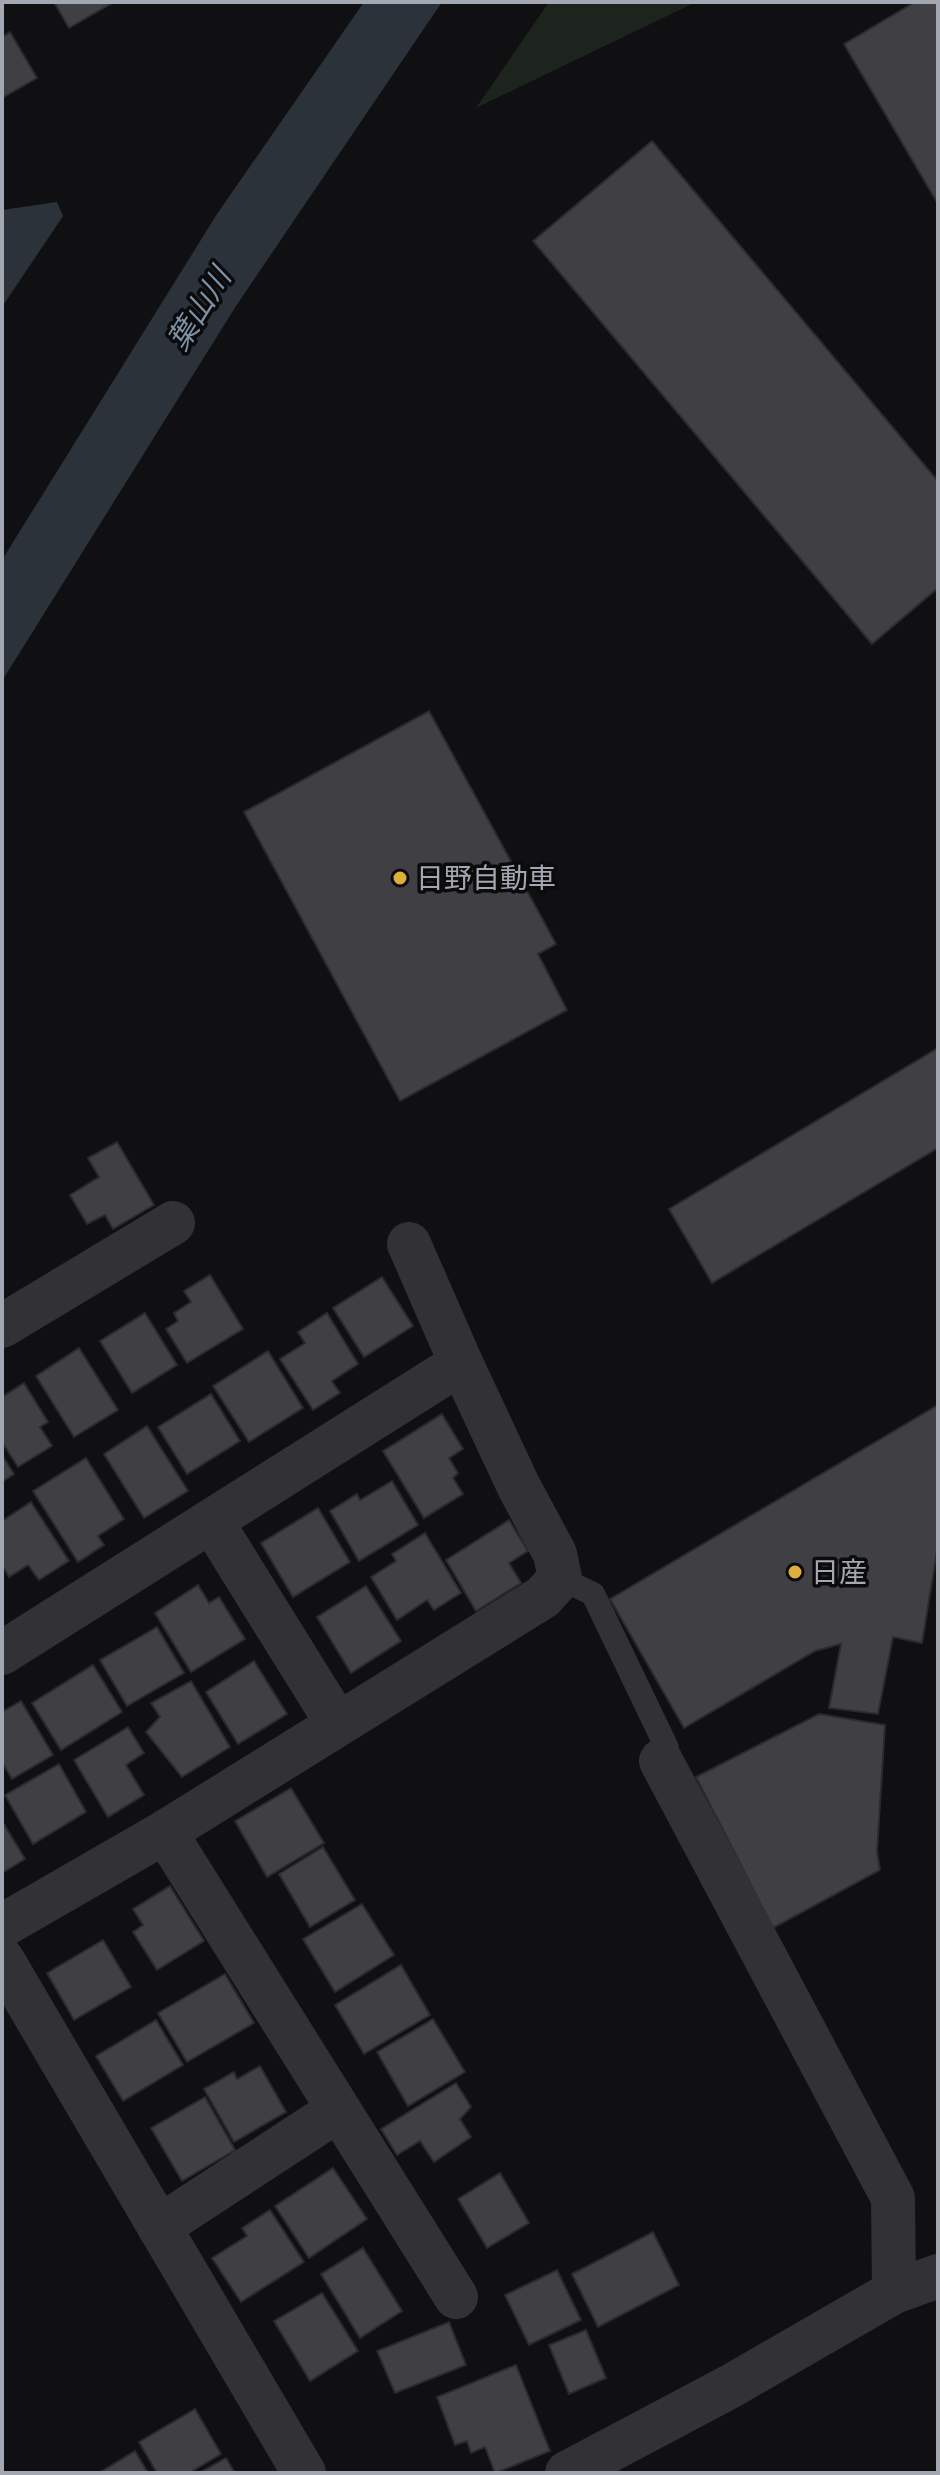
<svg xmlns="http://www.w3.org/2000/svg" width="940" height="2475" font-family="Roboto,'Noto Sans JP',sans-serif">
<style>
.green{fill:#1d241e}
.water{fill:#2b3239}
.building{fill:#404044;stroke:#2b2b2d;stroke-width:2}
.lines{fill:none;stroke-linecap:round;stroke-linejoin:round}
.service{stroke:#323236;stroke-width:24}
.minor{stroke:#323236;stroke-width:44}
.poi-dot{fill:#ddb03d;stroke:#0b0b0c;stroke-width:3}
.labels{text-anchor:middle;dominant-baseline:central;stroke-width:7;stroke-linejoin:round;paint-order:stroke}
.poi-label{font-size:28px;fill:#a3a7b1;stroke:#0b0b0c;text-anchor:start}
.water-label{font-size:30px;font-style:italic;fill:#7d92a9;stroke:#0b0b0c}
</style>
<rect width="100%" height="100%" fill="#101012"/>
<!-- green -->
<polygon class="green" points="549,2 696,2 476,108"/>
<!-- water -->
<g class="water">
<polygon points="364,2 442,2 236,306 2,681 2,560 217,214"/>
<polygon points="57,202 63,216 2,307 2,210"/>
</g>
<!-- building -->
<g class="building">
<polygon points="54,2 114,2 69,28"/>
<polygon points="915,2 938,2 938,204 844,44"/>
<polygon points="10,32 37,78 2,98 2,37"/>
<polygon points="652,141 938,481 938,588 872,644 533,241"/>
<polygon points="429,711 556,944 538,954 567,1010 400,1101 244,812"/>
<polygon points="938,1048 938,1148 712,1283 669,1209"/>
<polygon points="117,1142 154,1205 113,1229 105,1215 87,1224 70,1195 99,1177 88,1158"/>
<polygon points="210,1275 243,1329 187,1363 166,1329 178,1321 174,1313 191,1302 184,1291"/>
<polygon points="382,1277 413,1326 364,1357 333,1308"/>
<polygon points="145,1313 177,1365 132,1393 100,1341"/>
<polygon points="327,1313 358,1364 332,1381 340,1393 313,1410 280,1359 305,1343 298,1332"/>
<polygon points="79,1348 118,1410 74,1437 36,1376"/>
<polygon points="268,1351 303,1408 249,1442 213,1386"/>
<polygon points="24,1383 48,1422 40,1427 52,1446 18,1467 2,1442 2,1397"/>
<polygon points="211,1394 240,1441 187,1474 158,1427"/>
<polygon points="938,1405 938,1545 922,1643 893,1637 878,1714 829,1708 841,1644 815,1651 684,1728 610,1599"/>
<polygon points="442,1414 463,1449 449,1458 458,1473 453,1478 463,1494 424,1518 383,1451"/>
<polygon points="147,1426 188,1491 144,1518 104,1454"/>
<polygon points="2,1455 14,1474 2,1482"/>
<polygon points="86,1458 124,1519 98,1536 104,1545 78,1562 33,1491"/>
<polygon points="392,1481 418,1525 359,1561 330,1511 357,1494 360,1500"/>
<polygon points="31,1502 69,1561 39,1580 28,1565 9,1577 2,1565 2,1521"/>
<polygon points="318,1508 350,1562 293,1597 261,1543"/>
<polygon points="509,1520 528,1551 509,1563 521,1583 476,1611 446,1560"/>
<polygon points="425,1533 461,1593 434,1610 427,1600 397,1620 371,1577 396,1561 392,1554"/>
<polygon points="198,1585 209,1603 219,1597 245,1639 191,1672 155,1613"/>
<polygon points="366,1586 401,1641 351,1673 317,1617"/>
<polygon points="157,1627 184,1673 127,1706 100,1660"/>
<polygon points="254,1661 287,1714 238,1744 206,1692"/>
<polygon points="93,1665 122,1712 61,1750 32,1703"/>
<polygon points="191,1681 230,1747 182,1777 146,1732 160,1717 151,1703"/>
<polygon points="21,1701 53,1755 12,1779 2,1762 2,1712"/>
<polygon points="819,1714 885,1725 877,1851 880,1870 773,1928 696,1777"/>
<polygon points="128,1727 144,1753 126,1765 144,1795 108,1817 74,1760"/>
<polygon points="59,1764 86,1812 33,1844 5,1795"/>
<polygon points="291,1788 324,1843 267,1877 235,1821"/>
<polygon points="2,1821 25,1859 2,1873"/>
<polygon points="323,1847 355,1900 310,1927 279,1874"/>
<polygon points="170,1886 204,1941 157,1970 133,1932 143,1925 133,1909"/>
<polygon points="362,1904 394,1955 335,1992 303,1939"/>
<polygon points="103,1940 131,1987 74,2020 47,1973"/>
<polygon points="401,1965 430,2015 364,2054 335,2005"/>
<polygon points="225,1974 254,2023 187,2062 158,2013"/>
<polygon points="433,2019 465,2072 408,2106 377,2052"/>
<polygon points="156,2020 183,2065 123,2101 96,2056"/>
<polygon points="260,2066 286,2112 234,2142 204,2089 234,2072 237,2079"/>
<polygon points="456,2083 471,2107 460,2119 471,2137 434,2162 420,2141 397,2155 381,2129"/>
<polygon points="205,2097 235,2150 182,2181 151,2128"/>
<polygon points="333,2168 367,2219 309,2258 275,2206"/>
<polygon points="500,2173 529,2223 487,2248 458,2199"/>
<polygon points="270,2210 304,2262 241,2302 212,2258 247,2236 242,2228"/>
<polygon points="653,2232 679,2285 598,2327 572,2274"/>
<polygon points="363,2248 402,2311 360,2338 321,2274"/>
<polygon points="557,2270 581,2320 529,2345 505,2295"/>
<polygon points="322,2293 358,2351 310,2381 274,2321"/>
<polygon points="449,2322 466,2365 395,2393 377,2351"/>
<polygon points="586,2330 606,2378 569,2394 549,2345"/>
<polygon points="516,2365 550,2451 495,2473 485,2447 471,2453 467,2441 455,2445 437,2397"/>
<polygon points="195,2409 221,2454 189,2473 157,2473 139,2442"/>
<polygon points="135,2451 148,2473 99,2473"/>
<polygon points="226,2458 235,2473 199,2473"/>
</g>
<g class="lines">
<!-- service -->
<polyline class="service" points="560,1578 593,1594 667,1748 661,1761"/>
<!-- minor -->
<g class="minor">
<polyline points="409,1244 461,1363"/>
<polyline points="2,1326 173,1223"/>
<polyline points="212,1522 337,1723"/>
<polyline points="2,1653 461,1363 519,1487 555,1554 560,1578 543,1597 165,1832 2,1926"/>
<polyline points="661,1761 893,2198 894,2292"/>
<polyline points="165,1832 456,2297"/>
<polyline points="2,1959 304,2473"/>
<polyline points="159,2227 338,2110"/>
<polyline points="567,2473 731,2386 894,2292 938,2276"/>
</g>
</g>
<!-- markers -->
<g class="poi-dot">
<circle cx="400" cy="878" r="8"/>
<circle cx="795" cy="1572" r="8"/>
</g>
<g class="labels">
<!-- poi labels -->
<g class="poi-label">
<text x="416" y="878">日野自動車</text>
<text x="811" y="1572">日産</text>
</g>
<!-- water labels -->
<g class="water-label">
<text transform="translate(199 309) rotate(-58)">葉山川</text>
</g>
</g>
<!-- border -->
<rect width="940" height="2475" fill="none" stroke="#a3a7b1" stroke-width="8"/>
</svg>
